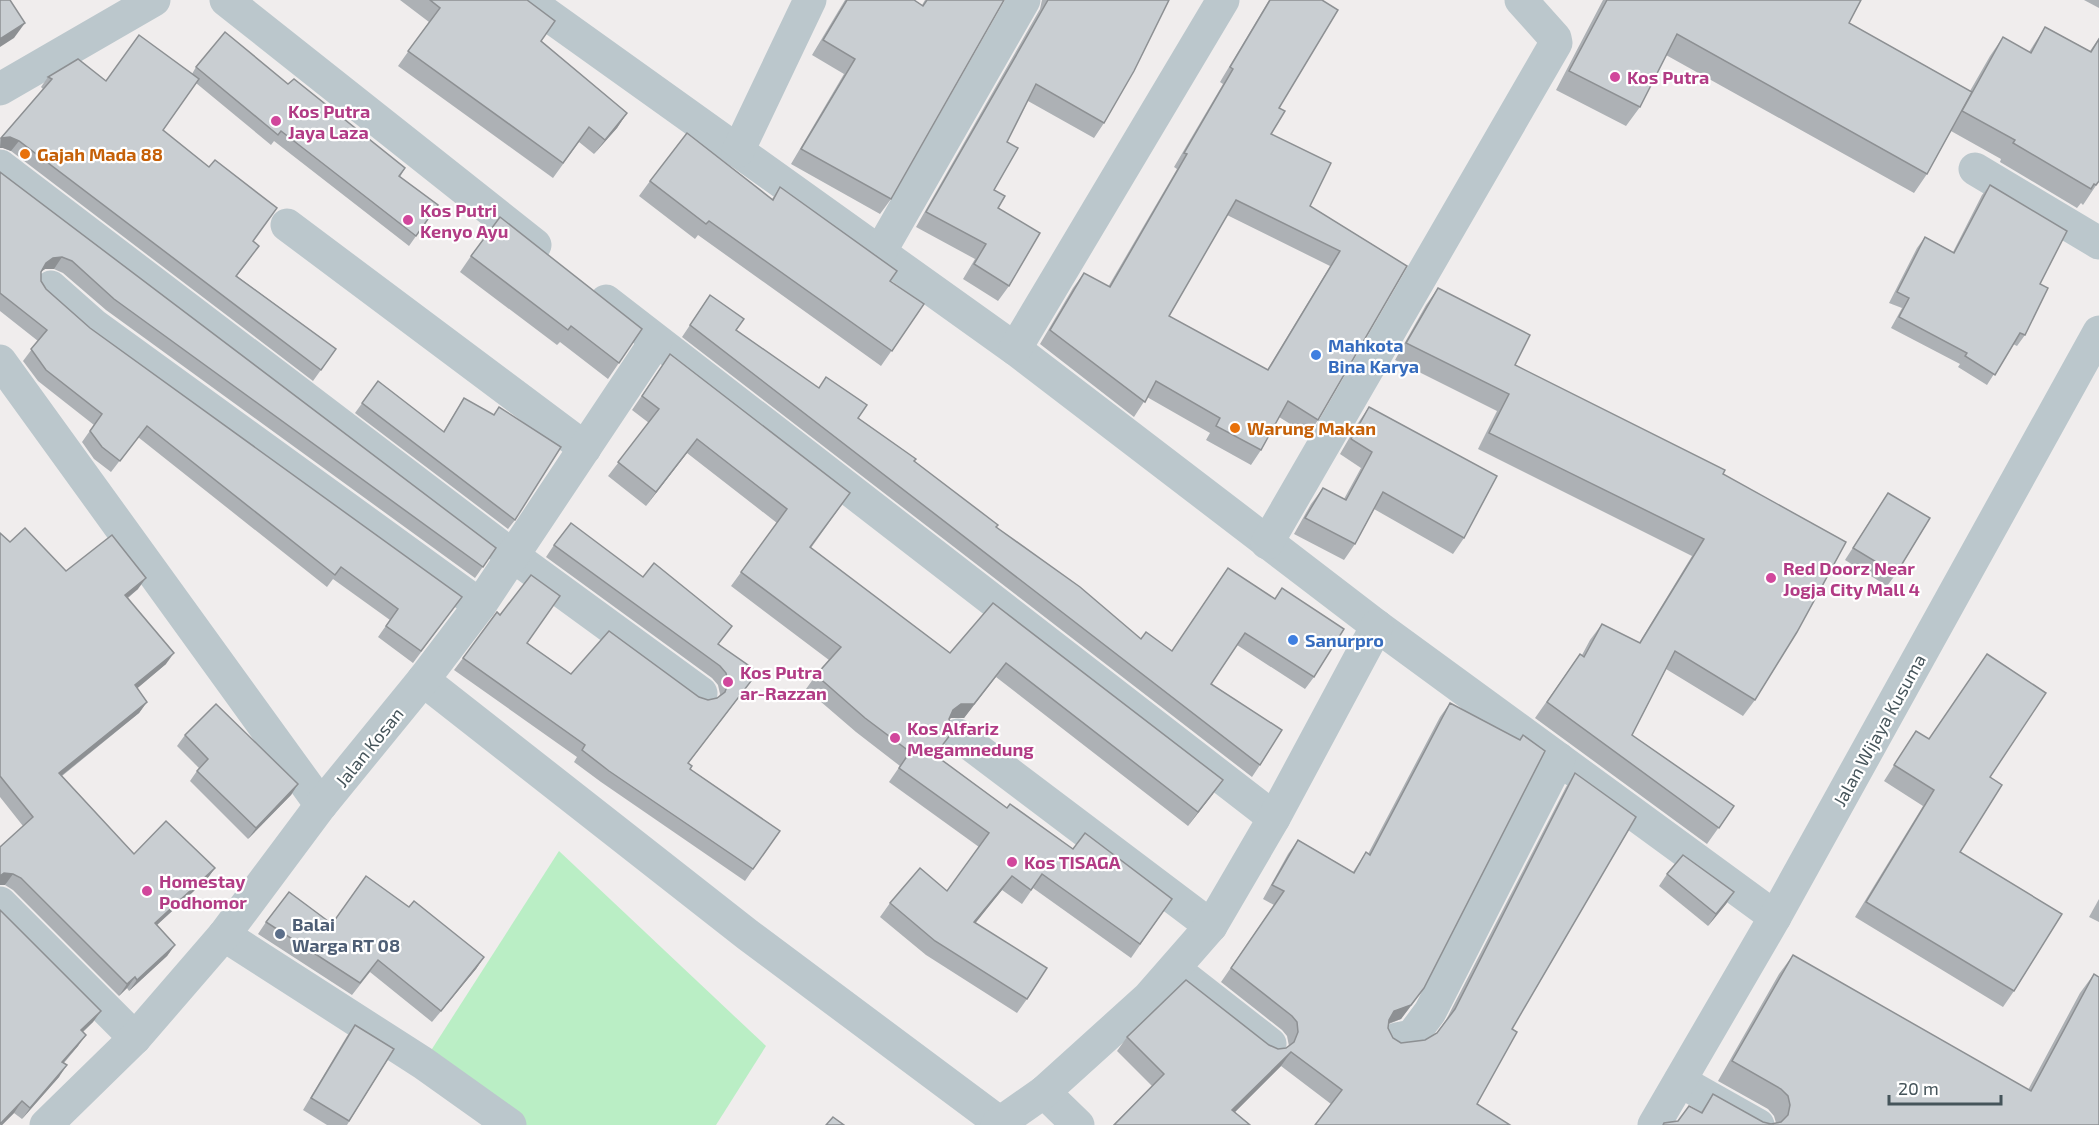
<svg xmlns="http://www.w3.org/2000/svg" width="2099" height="1125" font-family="'Exo 2',sans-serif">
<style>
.green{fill:#baeec5}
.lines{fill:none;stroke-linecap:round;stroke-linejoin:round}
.minor{stroke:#bbc7cc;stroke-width:33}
.wall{fill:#adb1b5;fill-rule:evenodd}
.shaded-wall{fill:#8d9093}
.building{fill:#c9ced2;stroke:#8d9093;stroke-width:1.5;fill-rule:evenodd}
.hotel-dot{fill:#d1479c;stroke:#fff;stroke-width:2}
.food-dot{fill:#e8710a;stroke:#fff;stroke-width:2}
.shop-dot{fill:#3f7fe0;stroke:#fff;stroke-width:2}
.service-dot{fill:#5c6f8a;stroke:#fff;stroke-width:2}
.labels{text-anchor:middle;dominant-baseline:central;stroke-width:4.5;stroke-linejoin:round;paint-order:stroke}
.hotel-label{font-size:18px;font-weight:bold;fill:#b23c85;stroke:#fff;text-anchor:start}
.food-label{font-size:18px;font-weight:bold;fill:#c56008;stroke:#fff;text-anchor:start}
.shop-label{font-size:18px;font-weight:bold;fill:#366cbe;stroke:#fff;text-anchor:start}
.street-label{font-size:18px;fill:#45545a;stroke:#fff}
.service-label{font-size:18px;font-weight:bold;fill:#4e5e75;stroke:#fff;text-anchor:start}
</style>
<rect width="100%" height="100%" fill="#f0eded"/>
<!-- green -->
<polygon class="green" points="559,851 766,1046 716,1125 504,1125 423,1063"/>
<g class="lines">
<!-- minor -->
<g class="minor">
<polyline points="226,0 535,245"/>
<polyline points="527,0 1015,349 1377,626 1775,917"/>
<polyline points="0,89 154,0"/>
<polyline points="738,151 810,0"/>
<polyline points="0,166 513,556 701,693"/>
<polyline points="1975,169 2099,243"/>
<polyline points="287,225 585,448"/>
<polyline points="880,252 1024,0"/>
<polyline points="51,287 94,325 480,605"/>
<polyline points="606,301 1274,818"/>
<polyline points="1015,349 1223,0"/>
<polyline points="0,361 321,805"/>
<polyline points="1267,543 1556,43 1555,38 1521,0"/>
<polyline points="423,680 748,935 1000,1123"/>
<polyline points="958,735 1211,926"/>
<polyline points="0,903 135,1038"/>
<polyline points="224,935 423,1063 510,1125"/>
<polyline points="1174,969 1270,1044"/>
<polyline points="1397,1039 1412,1036 1430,1012 1559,759"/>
<polyline points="1680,1081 1758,1125"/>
<polyline points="1044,1092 1078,1125"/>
<polyline points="46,1125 135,1038 224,935 321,805 423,680 480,605 656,341"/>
<polyline points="997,1125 1044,1092 1148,998 1211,926 1274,818 1377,626"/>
<polyline points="1654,1125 1775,917 2099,332"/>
</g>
</g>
<!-- wall -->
<g class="wall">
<polygon points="400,0 527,0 541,41 627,113 617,128 594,154 579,142 553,178 398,66 429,22"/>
<polygon points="845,0 914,0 922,5 925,0 1004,0 891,199 880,214 791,164 844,74 812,55"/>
<polygon points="1042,0 1169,0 1104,123 1094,138 1028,101 1007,142 994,190 998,208 1009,286 998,301 963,279 975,259 916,227 1040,9"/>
<path d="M1269,0H1322L1279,108L1271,134L1310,206L1407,266L1318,420L1308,435L1279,417L1261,450L1251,465L1206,440L1210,433L1147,397L1134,417L1040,344L1073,288L1084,273L1108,287L1177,169L1174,167L1223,84L1220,82ZM1227,215L1330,266L1267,370L1169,316Z"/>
<polygon points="1603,0 1861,0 1849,23 1970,91 1990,56 2003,37 2029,52 2045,27 2090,51 2099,38 2099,181 2083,205 2081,203 2077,208 2000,162 2001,159 1951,131 1927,174 1914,193 1666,55 1640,107 1626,126 1556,90"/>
<polygon points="2084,0 2099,0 2099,8"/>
<polygon points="196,67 288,84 405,168 400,177 438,205 409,246 274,141 271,145 196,83 163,130 253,241 252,256 237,276 336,349 313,381 11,151 3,148 0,148 0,139 43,89 41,87 48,77 106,81 192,74"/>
<polygon points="0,172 496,548 475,578 106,310 63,273 54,269 45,269 41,272 41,281 46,289 90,328 453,609 413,663 378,637 390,620 333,579 327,587 138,437 111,472 94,459 82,442 94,425 38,381 23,361 38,341 0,311"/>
<polygon points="650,181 772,199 780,187 890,281 924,304 881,366 698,235 695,239 639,196"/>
<polygon points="1990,185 2040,284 2025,335 2017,346 2013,344 1987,385 1958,367 1960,364 1891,328 1902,308 1889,303 1917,248 1925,237 1953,252 1982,195"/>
<polygon points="471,256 642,329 608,379 560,342 557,345 460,272"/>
<polygon points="1438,288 1515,365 1723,474 1755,700 1743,716 1666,669 1632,735 1734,806 1707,844 1535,718 1580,654 1582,655 1590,640 1602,624 1639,643 1692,556 1478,449 1497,411 1395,360 1426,305"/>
<polygon points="710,295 736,330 858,418 996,527 1141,639 1172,651 1228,568 1314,677 1305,689 1237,645 1211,684 1260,765 1252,777 682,337"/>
<polygon points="670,354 850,493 811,548 950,653 993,603 1223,780 1188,826 996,677 964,718 951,718 949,719 943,746 935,755 1007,808 1073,849 1172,899 1131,958 1033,888 1022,904 1002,890 975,923 1027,999 1017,1013 926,955 880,917 890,903 947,891 979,847 889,782 900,766 856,732 806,689 816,675 829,660 731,586 777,523 687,453 646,506 608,476 649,423 632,410"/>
<polygon points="378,381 443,432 464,398 515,520 508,529 355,413"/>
<polygon points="1369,407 1464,538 1453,554 1374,509 1355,544 1344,560 1294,534 1311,504 1323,488 1344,499 1361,468 1340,454 1358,423"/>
<polygon points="1888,493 1896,574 1887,586 1845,560"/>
<polygon points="0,533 10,542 66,571 138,589 128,598 166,664 137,688 147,702 139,713 62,776 134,854 215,868 207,879 157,925 175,945 167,956 129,991 127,988 119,996 13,890 5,885 23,826 0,797"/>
<polygon points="554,545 719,644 749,684 688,763 690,769 780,831 745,881 601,782 574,762 577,757 454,670 463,658 527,643 571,674 699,697 708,700 717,698 719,697 720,694 718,685 712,678 546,557"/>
<polygon points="1450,703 1414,1002 1401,1019 1389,1024 1388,1028 1393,1038 1401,1043 1425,1040 1437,1033 1446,1020 1566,787 1575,773 1512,1029 1331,1104 1281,1066 1235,1112 1250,1125 1113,1125 1152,1086 1117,1051 1127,1037 1269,1045 1278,1049 1286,1048 1289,1046 1287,1036 1282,1030 1221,982 1274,905 1263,899 1288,854 1298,840 1353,872 1366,852 1368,854 1440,717"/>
<polygon points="1916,731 1990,777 1960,852 2014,991 2003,1007 1855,917 1923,806 1884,781"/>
<polygon points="185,735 298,784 291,795 248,839 190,781 199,768 177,746"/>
<polygon points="1667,874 1734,892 1726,904 1708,926 1659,886"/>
<polygon points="2099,899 2099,922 2089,917"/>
<polygon points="409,907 484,957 476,969 432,1022 370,972 352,995 258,934 266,922 332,924"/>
<polygon points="1793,955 2028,1090 2080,993 2094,974 2099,1125 1663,1125 1678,1121 1701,1112 1713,1094 1763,1122 1771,1124 1776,1123 1774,1116 1768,1109 1718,1081 1779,974"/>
<polygon points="101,1011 93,1022 83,1032 78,1046 64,1063 59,1077 22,1119 14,1113 2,1125 0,1125"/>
<polygon points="355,1025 394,1049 347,1125 327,1125 303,1110 347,1036"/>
</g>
<!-- shaded-wall -->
<g class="shaded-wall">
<polygon points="25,23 14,38 0,47 0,39"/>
<polygon points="627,113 617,128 594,154 605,140"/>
<polygon points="10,137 19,141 11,151 3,148 0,148 1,138"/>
<polygon points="62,257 54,269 45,269 37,274 46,263 53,258"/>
<polygon points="697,439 687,453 646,506 656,492"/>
<polygon points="146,578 138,589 117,606 125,595"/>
<polygon points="174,653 166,664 127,697 135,685"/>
<polygon points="1006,663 964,718 951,718 943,724 953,710"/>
<polygon points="758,672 749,684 680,774 688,763"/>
<polygon points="147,702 139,713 51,784 59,773"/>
<polygon points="1223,780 1213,794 1188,826 1198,812"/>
<polygon points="298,784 291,795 248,839 256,828"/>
<polygon points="215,868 207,879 147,934 155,923"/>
<polygon points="4,873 13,874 5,885 0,885 0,876"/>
<polygon points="1012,876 1002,890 965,936 974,922"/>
<polygon points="1734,892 1726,904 1708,926 1716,914"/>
<polygon points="175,945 167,956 129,991 137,980"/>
<polygon points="484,957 476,969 432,1022 441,1011"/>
<polygon points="135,977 127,988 119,996 127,984"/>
<polygon points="1424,988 1401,1019 1384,1025 1394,1011"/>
<polygon points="101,1011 93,1022 73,1041 81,1030"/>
<polygon points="86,1035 78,1046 54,1073 62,1062"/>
<polygon points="1291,1052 1281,1066 1223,1124 1232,1110"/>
<polygon points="67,1065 59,1077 22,1119 30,1108"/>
<polygon points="22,1101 14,1113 2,1125 0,1125"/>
</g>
<!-- building -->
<g class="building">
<polygon points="0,0 10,0 25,23 0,39"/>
<polygon points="430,0 527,0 555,21 541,41 627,113 605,140 589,127 563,163 408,51 440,8"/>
<polygon points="847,0 914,0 923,6 927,0 1004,0 891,199 801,149 855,59 823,40"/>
<polygon points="1048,0 1169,0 1134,71 1104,123 1036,84 1007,142 1018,148 994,190 1005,196 998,208 1040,233 1009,286 974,264 986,244 926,212"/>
<path d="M1270,0H1322L1338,10L1279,108L1285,111L1271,134L1331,163L1310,206L1407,266L1318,420L1288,401L1261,450L1216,426L1220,418L1156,381L1145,402L1050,330L1084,273L1110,287L1187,154L1184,153L1233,69L1230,67ZM1236,200L1340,251L1268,370L1169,316Z"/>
<polygon points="1607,0 1861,0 1849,23 1972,92 1927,174 1677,34 1640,107 1569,71"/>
<polygon points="2045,27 2091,52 2099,39 2099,181 2096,185 2094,184 2091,189 2013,143 2015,140 1962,111 2003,37 2031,53"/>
<polygon points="225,32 288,84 294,79 405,168 399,176 438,205 416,236 281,131 278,135 196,67"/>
<polygon points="139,35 199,79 163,130 209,167 215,160 277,208 253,241 259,246 236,276 336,349 321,370 19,141 10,137 1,138 52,79 48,77 78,59 106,81"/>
<polygon points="687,133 773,200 780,187 897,271 890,281 924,304 892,351 709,221 706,224 650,181"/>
<polygon points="0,172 496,548 483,567 114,299 72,261 62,257 53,258 46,263 41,272 41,281 46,289 90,328 462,597 421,651 386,626 398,609 341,567 335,575 147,426 120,461 102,447 90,431 102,414 46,370 31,349 47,330 0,293"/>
<polygon points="1990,185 2067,231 2040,284 2048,288 2025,335 2020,333 1995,375 1965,356 1967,353 1899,317 1909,298 1897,292 1925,237 1954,253"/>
<polygon points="500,217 642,329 619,363 571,326 568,330 471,256"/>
<polygon points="1438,288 1530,335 1515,365 1725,470 1723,474 1846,542 1797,632 1755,700 1675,651 1632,735 1734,806 1719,828 1547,702 1580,654 1584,657 1602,624 1640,643 1704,539 1489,433 1509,394 1406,343"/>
<polygon points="710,295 744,319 736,330 819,388 826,377 867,405 858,418 916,459 914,461 998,525 996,527 1080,587 1141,639 1146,632 1172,651 1228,568 1275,599 1282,588 1344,629 1314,677 1245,633 1211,684 1282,730 1260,765 690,325"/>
<polygon points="670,354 850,493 810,547 950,653 993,603 1223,780 1198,812 1006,663 974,704 961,704 953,710 949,719 953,731 935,755 1007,808 1010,804 1073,849 1085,833 1172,899 1140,944 1042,874 1031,890 1012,876 974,922 1047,968 1027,999 935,941 890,903 920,868 947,891 989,833 899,768 910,752 865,718 816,675 841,647 741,572 787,509 697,439 656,492 618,462 659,409 642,396"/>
<polygon points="378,381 444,432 464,398 494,415 499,407 561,447 515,520 362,403"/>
<polygon points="1369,407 1497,476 1464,538 1383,492 1355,544 1305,518 1323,488 1346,500 1372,452 1351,439"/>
<polygon points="1888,493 1930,518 1896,574 1853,548"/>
<polygon points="571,523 643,577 654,563 732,626 718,644 758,672 688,763 692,766 690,769 780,831 753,869 609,771 582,750 585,745 463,658 497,612 500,615 531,575 560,596 527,643 571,674 609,631 699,697 708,700 717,698 725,692 728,683 726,673 720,666 554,545"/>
<polygon points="25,528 66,571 112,535 146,578 125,595 174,653 135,685 147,702 59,773 134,854 166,821 215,868 155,923 175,945 137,980 135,977 127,984 21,878 13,874 4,873 0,876 0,847 33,817 0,776 0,533 10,542"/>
<polygon points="1987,654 2046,693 1990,777 2002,785 1960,852 2062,914 2014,991 1866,902 1934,790 1894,765 1916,731 1929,739"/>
<polygon points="1450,703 1520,740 1523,735 1545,751 1424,988 1411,1005 1394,1011 1389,1020 1388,1028 1393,1038 1401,1043 1425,1040 1437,1033 1455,1009 1575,773 1636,817 1512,1029 1517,1032 1477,1104 1510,1125 1315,1125 1342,1090 1291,1052 1232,1110 1250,1125 1114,1125 1164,1074 1127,1037 1186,980 1269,1045 1278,1049 1286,1048 1294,1042 1298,1032 1297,1022 1292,1016 1231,968 1284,891 1272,885 1298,840 1354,873 1366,852 1370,855"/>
<polygon points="216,704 298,784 256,828 197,771 208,759 185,735"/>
<polygon points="1683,855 1734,892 1716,914 1667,874"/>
<polygon points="366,876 409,907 414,901 484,957 441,1011 378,960 360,983 266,922 289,892 332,924"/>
<polygon points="0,910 101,1011 81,1030 86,1035 62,1062 67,1065 30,1108 22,1101 0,1124"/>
<polygon points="1793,955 2031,1091 2094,974 2099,977 2099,1125 1663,1125 1664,1123 1678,1121 1689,1106 1702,1113 1713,1094 1763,1122 1771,1124 1781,1122 1788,1115 1790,1105 1788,1096 1781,1089 1732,1061"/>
<polygon points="355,1025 394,1049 349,1121 311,1098"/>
<polygon points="833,1117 844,1125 826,1125"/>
</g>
<!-- markers -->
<g class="hotel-dot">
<circle cx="1615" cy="77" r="6"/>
<circle cx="276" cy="121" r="6"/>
<circle cx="408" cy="220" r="6"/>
<circle cx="1771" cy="578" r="6"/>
<circle cx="728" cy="682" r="6"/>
<circle cx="895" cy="738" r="6"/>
<circle cx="1012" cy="862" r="6"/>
<circle cx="147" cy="891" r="6"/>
</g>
<g class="food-dot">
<circle cx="25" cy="154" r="6"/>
<circle cx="1235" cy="428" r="6"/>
</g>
<g class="shop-dot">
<circle cx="1316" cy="355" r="6"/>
<circle cx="1293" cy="640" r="6"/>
</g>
<circle class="service-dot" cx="280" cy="934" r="6"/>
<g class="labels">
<!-- hotel labels -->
<g class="hotel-label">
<text x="1627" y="77">Kos Putra</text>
<text x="288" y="111">Kos Putra<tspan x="288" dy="21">Jaya Laza</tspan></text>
<text x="420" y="210">Kos Putri<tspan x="420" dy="21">Kenyo Ayu</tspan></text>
<text x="1783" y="568">Red Doorz Near<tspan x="1783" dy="21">Jogja City Mall 4</tspan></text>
<text x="740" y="672">Kos Putra<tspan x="740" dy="21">ar-Razzan</tspan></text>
<text x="907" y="728">Kos Alfariz<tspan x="907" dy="21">Megamnedung</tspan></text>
<text x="1024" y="862">Kos TISAGA</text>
<text x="159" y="881">Homestay<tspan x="159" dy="21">Podhomor</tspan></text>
</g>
<!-- food labels -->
<g class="food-label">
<text x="37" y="154">Gajah Mada 88</text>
<text x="1247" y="428">Warung Makan</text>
</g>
<!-- shop labels -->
<g class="shop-label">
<text x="1328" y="345">Mahkota<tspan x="1328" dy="21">Bina Karya</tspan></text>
<text x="1305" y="640">Sanurpro</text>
</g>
<!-- street labels -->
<g class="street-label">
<text transform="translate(1879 730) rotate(-61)">Jalan Wijaya Kusuma</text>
<text transform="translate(369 747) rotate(-51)">Jalan Kosan</text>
</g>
<!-- service labels -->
<g class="service-label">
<text x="292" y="924">Balai<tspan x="292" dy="21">Warga RT 08</tspan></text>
</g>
</g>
<!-- scale -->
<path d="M1889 1095v9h112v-9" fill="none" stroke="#45545a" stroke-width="3"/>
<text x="1898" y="1095" font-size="18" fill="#45545a" stroke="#ffffff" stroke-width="4.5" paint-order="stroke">20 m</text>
</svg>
